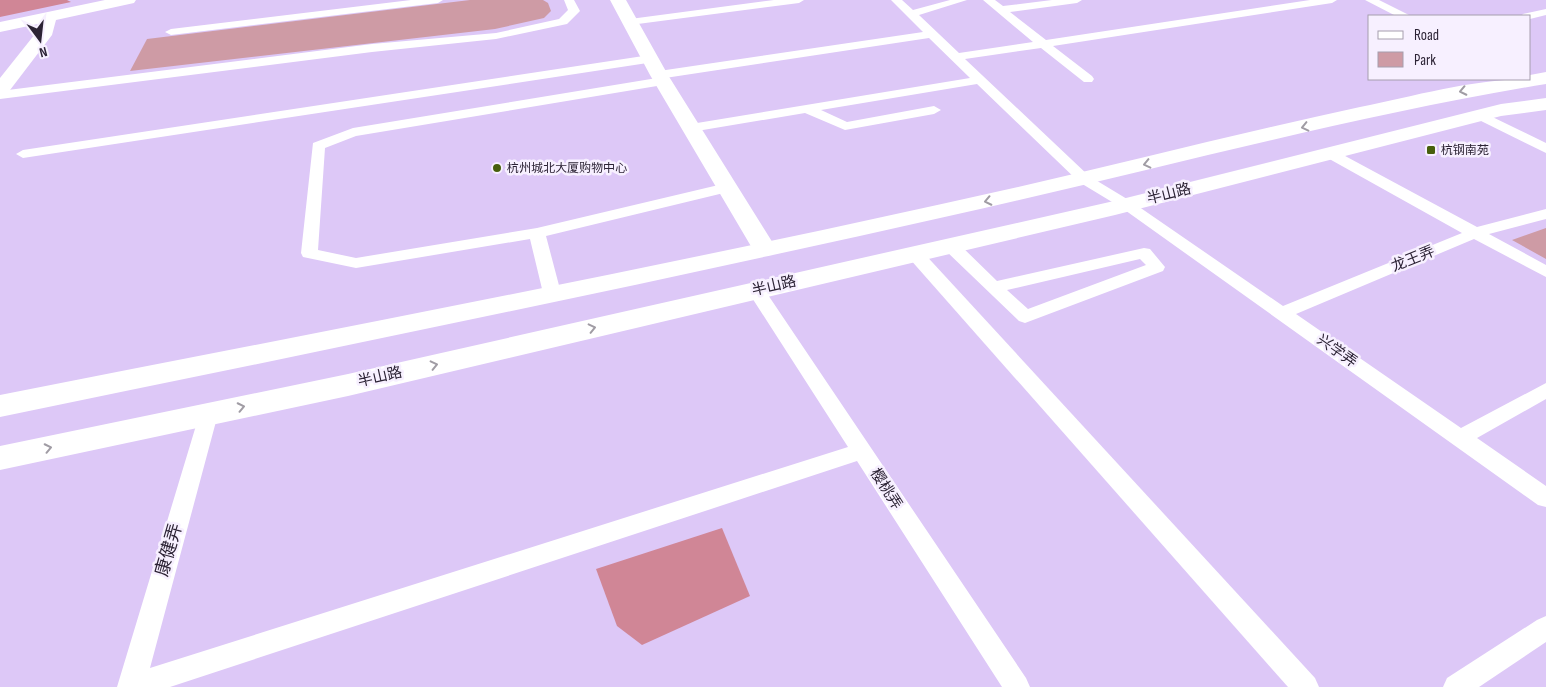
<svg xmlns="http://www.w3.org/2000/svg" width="1546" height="687" font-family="'Sofia Sans Condensed','Noto Sans SC',sans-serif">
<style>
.green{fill:#ce9ba5}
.forest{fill:#d08696}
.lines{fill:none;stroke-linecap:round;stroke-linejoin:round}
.lane{fill:#fff;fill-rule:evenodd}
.street{fill:#fff;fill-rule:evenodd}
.secondary{fill:#fff;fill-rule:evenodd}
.oneway{stroke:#a09ca4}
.poi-dot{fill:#475f0c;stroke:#f7f0ff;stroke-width:2}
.labels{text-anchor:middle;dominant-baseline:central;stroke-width:5;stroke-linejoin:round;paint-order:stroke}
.far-poi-label{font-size:12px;fill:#2c2335;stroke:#f7f0ff;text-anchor:start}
.street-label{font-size:15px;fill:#2c2335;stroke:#f7f0ff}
.near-street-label{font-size:18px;fill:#2c2335;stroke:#f7f0ff}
</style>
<rect width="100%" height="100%" fill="#ddc8f7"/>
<!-- green -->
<g class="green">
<polygon points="470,0 543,0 548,3 551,11 544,18 495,29 130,71 147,39"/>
<polygon points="1546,228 1546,259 1512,240"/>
</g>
<!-- forest -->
<g class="forest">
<polygon points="0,0 67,0 71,2 0,17"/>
<polygon points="722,528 750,596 642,645 617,626 596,569"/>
</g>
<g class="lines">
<!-- lane -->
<g class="lane">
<polygon points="411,0 443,0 438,3 171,35 165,32 171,29"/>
<polygon points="564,0 574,0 580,11 567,24 496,39 372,52 0,99 0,91 372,44 496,33 559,19 568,10"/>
<polygon points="774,0 804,0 799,3 630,25 624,22 630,19"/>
<polygon points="891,0 902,0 913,10 950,0 967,0 919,15 959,53 1033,42 983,0 995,0 1003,6 1052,0 1082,0 1077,3 1010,12 1046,40 1310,0 1337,0 1332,3 1053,46 1092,76 1094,79 1092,82 1084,82 1041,48 965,59 1089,176 1132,202 1283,306 1462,233 1324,156 1322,153 1324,150 1334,150 1477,227 1546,209 1546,219 1489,234 1546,265 1546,277 1474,239 1296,314 1461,428 1546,383 1546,399 1477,438 1546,486 1546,507 1538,505 1122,208 1079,182 977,84 821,110 847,122 934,106 941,110 934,114 845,130 805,113 691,132 684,128 691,124 970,78 929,38 665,78 669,81 663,85 356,136 325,148 318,250 356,258 537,228 727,183 735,188 732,191 546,236 561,293 558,297 546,297 543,293 530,239 356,268 303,257 301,253 313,143 353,128 657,78 653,75 659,71 923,32"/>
<polygon points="1365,0 1379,0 1411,16 1396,16"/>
<polygon points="1546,9 1546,15 1530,19 1530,16 1521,16 1523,14"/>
<polygon points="650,55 654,56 656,59 654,62 23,158 16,154 23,150"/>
<polygon points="1480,111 1546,143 1546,153 1475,118 1473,115"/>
<path d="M951,241L957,242L997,281L1144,248L1150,249L1165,267L1163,271L1025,323L1019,321L945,250L943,246L945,242ZM1140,259L1146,265L1028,309L1007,290Z"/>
<polygon points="915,249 921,250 1315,678 1319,687 1288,687 909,258 907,254 909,250"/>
<polygon points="756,284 762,286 1026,678 1030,687 1002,687 857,461 170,687 117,687 201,409 208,406 215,409 218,414 150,668 848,447 747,290 750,286"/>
<polygon points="1546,616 1546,642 1479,687 1443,687 1447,678 1537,620"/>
</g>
<!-- street -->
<g class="street">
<polygon points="105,0 136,0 134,3 56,20 52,35 7,94 0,96 0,78 35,34 38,24 0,32 0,22"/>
<polygon points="610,0 626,0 668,75 776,248 773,253 764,255 755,253 752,248 650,75"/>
</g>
<!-- secondary -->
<g class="secondary">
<path d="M1546,72V84C1345,117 1148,172 949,216C633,287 317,352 0,417V395C334,329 668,266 1000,191C1120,164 1239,133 1360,107C1415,96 1473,79 1530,79V75Z"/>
<polygon points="1546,98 1546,110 1501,116 1115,215 348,396 0,470 0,446 348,374 1114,201 1501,104"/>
</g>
</g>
<!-- one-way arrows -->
<defs><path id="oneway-chevron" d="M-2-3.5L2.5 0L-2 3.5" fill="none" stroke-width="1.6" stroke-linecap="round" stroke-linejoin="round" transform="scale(1.25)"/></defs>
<g class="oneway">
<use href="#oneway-chevron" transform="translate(1463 91) rotate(168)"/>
<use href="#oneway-chevron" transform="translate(1305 127) rotate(167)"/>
<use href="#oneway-chevron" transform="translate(1147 164) rotate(167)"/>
<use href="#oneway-chevron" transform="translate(988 201) rotate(168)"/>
<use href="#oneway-chevron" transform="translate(592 328) rotate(-13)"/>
<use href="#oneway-chevron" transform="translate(434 365) rotate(-13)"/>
<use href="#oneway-chevron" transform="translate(241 407) rotate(-12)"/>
<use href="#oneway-chevron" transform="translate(48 448) rotate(-12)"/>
</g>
<!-- markers -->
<g class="poi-dot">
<rect x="1426" y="145" width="10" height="10" rx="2.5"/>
<circle cx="497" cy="168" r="5"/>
</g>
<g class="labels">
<!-- far-poi labels -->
<g class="far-poi-label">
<text x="1441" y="150">杭钢南苑</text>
<text x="507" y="168">杭州城北大厦购物中心</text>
</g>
<!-- street labels -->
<g class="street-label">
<text transform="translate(1169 194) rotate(-14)">半山路</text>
<text transform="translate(1413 259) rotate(-22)">龙王弄</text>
<text transform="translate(774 286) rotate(-13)">半山路</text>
<text transform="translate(1337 351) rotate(35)">兴学弄</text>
<text transform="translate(380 377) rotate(-13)">半山路</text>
<text transform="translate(886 489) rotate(57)">樱桃弄</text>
</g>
<!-- near-street labels -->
<g class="near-street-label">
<text transform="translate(169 550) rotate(-74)">康健弄</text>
</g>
</g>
<!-- legend -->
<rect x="1368" y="15" width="162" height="65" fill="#f7f0ff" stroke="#a69eae"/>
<rect x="1378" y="31" width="25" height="8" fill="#ffffff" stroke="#a69eae"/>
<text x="1414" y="40" font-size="15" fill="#2c2335">Road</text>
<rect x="1378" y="52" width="25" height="15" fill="#ce9ba5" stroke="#a69eae"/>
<text x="1414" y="65" font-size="15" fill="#2c2335">Park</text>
<!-- north arrow -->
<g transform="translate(40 40) rotate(165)" stroke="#f7f0ff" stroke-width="4" paint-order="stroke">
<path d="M0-4L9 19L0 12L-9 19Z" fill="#2c2335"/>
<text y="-8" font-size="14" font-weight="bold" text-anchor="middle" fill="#2c2335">N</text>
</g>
</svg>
